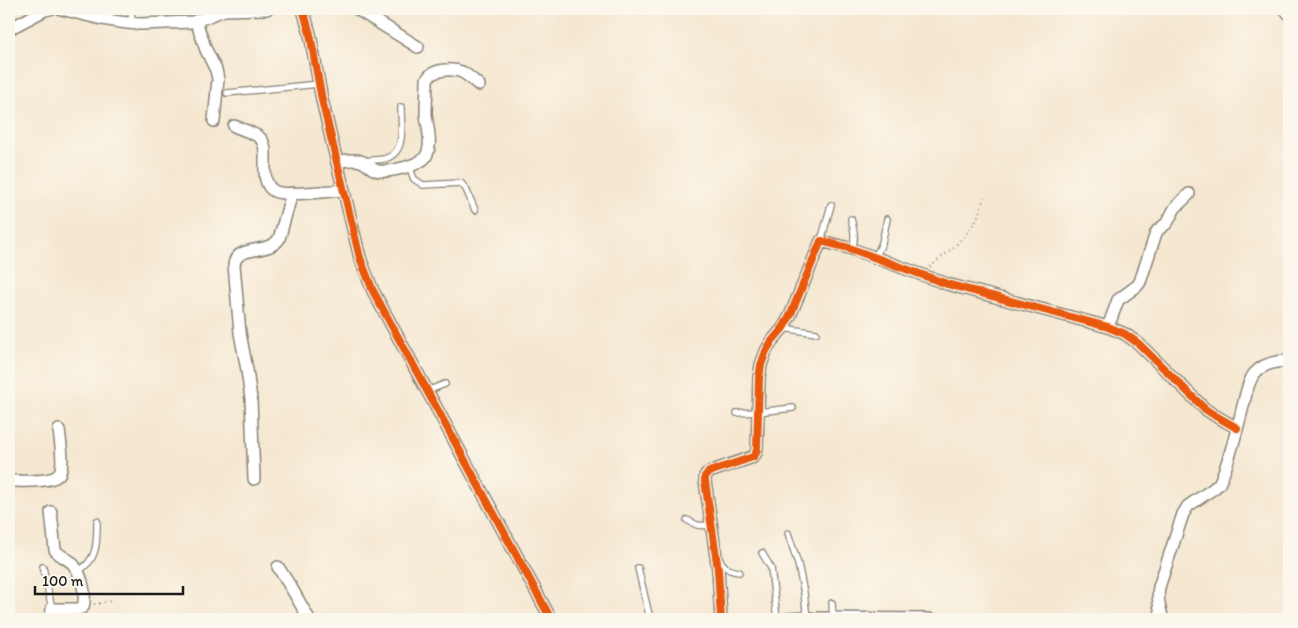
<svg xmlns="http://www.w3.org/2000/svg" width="1298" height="628" font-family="Itim,sans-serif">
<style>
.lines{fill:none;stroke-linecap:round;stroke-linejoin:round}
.lane-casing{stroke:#888276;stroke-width:8}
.street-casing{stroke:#888276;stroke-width:14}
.path{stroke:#888276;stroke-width:2;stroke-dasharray:1 4;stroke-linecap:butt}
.lane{stroke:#fff;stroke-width:5.5}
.street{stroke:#fff;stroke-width:11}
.cycleway-casing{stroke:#fbf7ec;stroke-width:11}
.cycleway{stroke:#e8590c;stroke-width:8}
</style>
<rect width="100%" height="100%" fill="#fbf7ec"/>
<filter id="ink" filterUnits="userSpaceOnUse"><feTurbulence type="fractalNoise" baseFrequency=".02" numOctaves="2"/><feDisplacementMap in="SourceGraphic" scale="10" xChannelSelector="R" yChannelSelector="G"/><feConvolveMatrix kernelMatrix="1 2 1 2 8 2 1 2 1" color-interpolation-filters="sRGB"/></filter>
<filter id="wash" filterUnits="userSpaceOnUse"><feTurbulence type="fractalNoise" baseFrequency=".0096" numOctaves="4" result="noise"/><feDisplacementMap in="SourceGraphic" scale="20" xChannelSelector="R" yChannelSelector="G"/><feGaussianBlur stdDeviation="1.12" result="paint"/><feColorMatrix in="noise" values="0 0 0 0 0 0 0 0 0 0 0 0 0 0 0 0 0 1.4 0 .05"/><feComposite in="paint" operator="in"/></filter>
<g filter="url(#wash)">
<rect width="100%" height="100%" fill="#f5e7d0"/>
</g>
<g filter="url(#ink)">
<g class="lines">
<defs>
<g id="lane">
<polyline points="131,9 132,24"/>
<polyline points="227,93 319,84"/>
<path d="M364,161C371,160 378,160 384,159C407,153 401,126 401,107"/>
<polyline points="409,166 414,179 423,185 461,183 466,189 475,210"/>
<path d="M851,219C854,230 856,238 852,250"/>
<polyline points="821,241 831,205"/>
<polyline points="875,258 882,243 887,219"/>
<polyline points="783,328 816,333"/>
<polyline points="427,391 445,384"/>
<polyline points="737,413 758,412 793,408"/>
<polyline points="687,520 697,525 711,526"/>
<polyline points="788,533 798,564 804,593 807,618"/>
<polyline points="762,553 771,568 777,619"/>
<path d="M718,558C726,568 726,570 739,572"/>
<polyline points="43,567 52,609"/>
<polyline points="638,568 650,619"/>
<path d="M78,571C98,560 97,542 97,521"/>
<polyline points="832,603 833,618"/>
</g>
<g id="street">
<path d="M61,9C87,15 113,23 140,24L193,22L224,10L267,9"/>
<polyline points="303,9 310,34 322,100 360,258 373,291 551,619"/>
<polyline points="357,9 418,47"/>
<polyline points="1285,9 1289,14"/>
<polyline points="196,21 206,50 216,70 218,79 214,121"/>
<polyline points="9,29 45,10 50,9"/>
<path d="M234,126C241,129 254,133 259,137C273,148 256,181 274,191C285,197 329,191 344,190"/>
<path d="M337,161C345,161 356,158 363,162C369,165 373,171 380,171C391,172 421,165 426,156C433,144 427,126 426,114C426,102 427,90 427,79C433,69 452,68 462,72C468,75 474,81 479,85"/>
<polyline points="1108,327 1118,300 1137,286 1140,282 1156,233 1158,230 1167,223 1175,208 1189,194"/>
<path d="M254,479L251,399L247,370L240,333L234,265C236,244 268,255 279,239L292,193"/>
<path d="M9,481C19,481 53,483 59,474C65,466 60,440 59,430"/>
<polyline points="278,567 292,589 309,619"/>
<path d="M51,619L52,609H79L83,607C87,594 81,571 71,562C66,558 60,556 55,550L51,512"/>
<polyline points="721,619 718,570 705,481 705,476 709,472 753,457 756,453 757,449 759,378 761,365 766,351 772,341 783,328 790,316 821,241 849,248 947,284 1108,327 1125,334 1139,344 1205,409 1214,415 1237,428"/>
<polyline points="786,619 807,618 929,619"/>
<path d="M1163,619C1159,608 1157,599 1159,587L1183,514L1188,506L1213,489L1219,484C1229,463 1236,433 1242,410C1245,399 1247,383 1254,374C1263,363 1277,361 1289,361"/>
</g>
</defs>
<!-- lane casing -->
<use href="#lane" class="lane-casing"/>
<!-- street casing -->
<use href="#street" class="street-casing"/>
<!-- path -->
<g class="path">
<path d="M930,267C947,253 968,237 978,216C980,210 982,203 984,197"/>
<polyline points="94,604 112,601"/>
</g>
<!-- lane -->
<use href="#lane" class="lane"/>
<!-- street -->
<use href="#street" class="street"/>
<defs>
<g id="cycleway">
<polyline points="303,9 310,34 322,100 360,258 373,291 551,619"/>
<polyline points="721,619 718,570 705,481 705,476 709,472 753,457 756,453 757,449 759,378 761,365 766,351 772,341 783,328 790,316 821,241 849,248 947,284 1108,327 1125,334 1139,344 1205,409 1214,415 1237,428"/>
</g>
</defs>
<!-- cycleway casing -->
<use href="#cycleway" class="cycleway-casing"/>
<!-- cycleway -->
<use href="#cycleway" class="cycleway"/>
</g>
</g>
<!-- margin -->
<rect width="1298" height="628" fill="none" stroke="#fbf7ec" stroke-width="30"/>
<!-- scale -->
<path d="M35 586v8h148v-8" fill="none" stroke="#1c1c1c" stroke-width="2.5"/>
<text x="42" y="586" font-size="15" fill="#1c1c1c" stroke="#fbf7ec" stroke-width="4" paint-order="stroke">100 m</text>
</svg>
